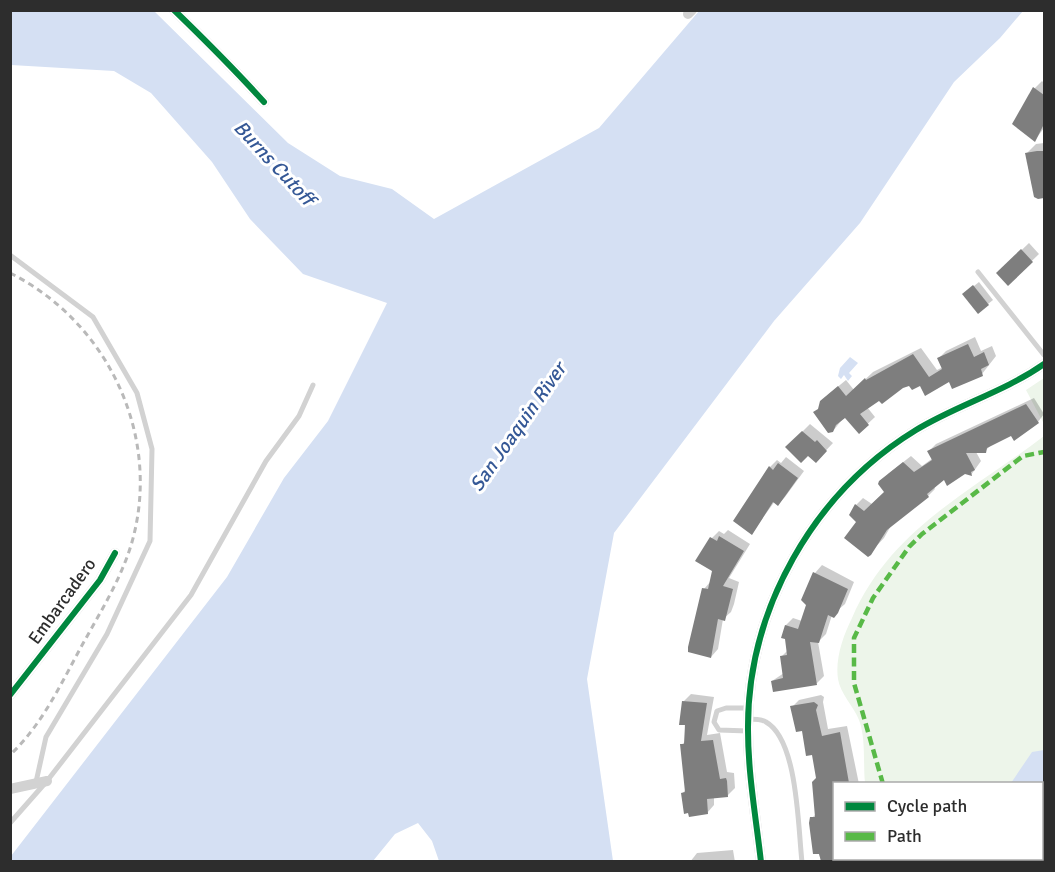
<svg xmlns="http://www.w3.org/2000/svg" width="1055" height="872" font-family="Signika,sans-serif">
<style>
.green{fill:#edf5ea}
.water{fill:#d5e0f3}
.shadow{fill:#0003}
.building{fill:#7e7e7e}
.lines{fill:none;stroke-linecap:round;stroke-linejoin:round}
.lane{stroke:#d2d2d2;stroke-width:5}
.street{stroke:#d2d2d2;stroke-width:10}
.rail{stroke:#b9b9b9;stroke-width:3;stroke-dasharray:6 4.5;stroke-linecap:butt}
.quiet{stroke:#58b947;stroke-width:4.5;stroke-dasharray:9 4.5;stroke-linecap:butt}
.cycleway-casing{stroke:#fff;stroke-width:10}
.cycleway{stroke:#00873e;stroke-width:6}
.labels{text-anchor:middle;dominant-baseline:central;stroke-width:6;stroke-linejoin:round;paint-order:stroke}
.street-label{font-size:18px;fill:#2d2d2d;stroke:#fff}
.water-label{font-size:20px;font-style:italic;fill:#355896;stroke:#fff}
</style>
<rect width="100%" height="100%" fill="#fff"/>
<!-- green -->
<g class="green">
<polygon points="1044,378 1044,424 1026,390"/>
<path d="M1044,436V815L1042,819V784L865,783C863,764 866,738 859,720C854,707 840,693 838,679C835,659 843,636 852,618C891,528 971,492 1044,436Z"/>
<polygon points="1034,858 1035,861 872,862 871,859"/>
</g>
<!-- water -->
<g class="water">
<polygon points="11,10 154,11 288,143 340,176 392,189 434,219 599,128 699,11 1023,11 1000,38 954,82 860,223 774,321 614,533 587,679 613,861 439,861 432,841 418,823 395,834 373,861 11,861 11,856 227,577 284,478 328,421 387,303 303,274 250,219 212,162 151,93 114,71 11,65"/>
<polygon points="850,357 858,363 849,373 852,376 848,381 844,375 841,379 838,376 840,368"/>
<polygon points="1044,750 1044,796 1042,800 1042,784 1011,783 1032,752"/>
<polygon points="954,858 1031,858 1032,861 952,861"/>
</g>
<!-- shadow -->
<g class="shadow">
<polygon points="1042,81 1044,83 1044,128 1035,140 1035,88"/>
<polygon points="1044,143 1044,196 1038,198 1026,154 1036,144"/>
<polygon points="1029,243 1039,254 1008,284 998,273"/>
<polygon points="979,282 993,300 988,304 969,290"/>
<polygon points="975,337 981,351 992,346 996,356 982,374 909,384 867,407 875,417 859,432 845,416 833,431 820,407 829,394 846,380 854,390 873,372 921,348 937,370 943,367 939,358 946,351"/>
<polygon points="1034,398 1044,414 1038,422 993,443 985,451 976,452 981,461 971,475 965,473 945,478 934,487 935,489 928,496 892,524 884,538 868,555 856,505 863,498 872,504 886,491 888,474 911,456 922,466 933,458 929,451 936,444"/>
<polygon points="810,424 833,443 816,461 808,455 787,447"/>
<polygon points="786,457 804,471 785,497 778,504 775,501 752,533 770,467 777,460 781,463"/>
<polygon points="728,530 750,544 729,578 739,582 734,604 731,612 723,619 718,649 711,657 704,589 711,581 714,570 712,538 719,531 724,534"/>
<polygon points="822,565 854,582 845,604 832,615 826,634 818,642 824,676 817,683 772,681 784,673 781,657 788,650 786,638 782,637 786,625 793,618 802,621 807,604 803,599 815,573"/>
<polygon points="691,694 714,697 707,735 720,733 727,772 734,773 735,788 727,796 714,797 714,805 707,813 683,793 686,789 681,745 686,741 683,702"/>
<polygon points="821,695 824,697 823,702 828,729 847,726 859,784 834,784 834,858 863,858 864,862 821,862 812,818 816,814 818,779 813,753 792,707 799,700"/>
<polygon points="733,850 735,862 690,862 697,853"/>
</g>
<!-- building -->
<g class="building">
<polygon points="1033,87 1044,95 1044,124 1035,142 1012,124"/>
<polygon points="1037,151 1044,151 1044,198 1038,199 1034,197 1025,153"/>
<polygon points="1021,249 1033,262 1008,286 996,273"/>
<polygon points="973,285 989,305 978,314 962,294"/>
<polygon points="968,344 974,357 984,352 989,365 981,369 983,376 952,389 949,382 925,396 920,386 912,390 909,386 903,388 882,404 879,401 860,414 869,425 859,434 845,418 836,425 833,432 828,433 813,412 818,409 820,401 838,386 846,396 865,378 866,380 913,354 929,377 942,369 937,358"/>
<polygon points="1026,404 1039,423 1014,441 1011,436 987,448 986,453 966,453 975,470 971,472 972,476 965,474 947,486 944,480 927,494 929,497 887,530 871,555 868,557 844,538 856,522 849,515 855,504 864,511 884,492 878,484 879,481 903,462 914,472 932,460 927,451"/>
<polygon points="802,431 815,442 817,440 827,451 816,463 808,456 801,463 785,447"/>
<polygon points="778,463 798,478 778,506 773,502 752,535 733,521 769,466 773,470"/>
<polygon points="719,536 744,551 723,586 733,589 725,621 718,619 711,658 688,652 688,647 702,588 708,589 712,571 695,561 710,537 717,541"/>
<polygon points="813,572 848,589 838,613 834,618 828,615 819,643 810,642 817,685 773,692 771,681 783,678 780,656 787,655 785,639 781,638 785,625 798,629 806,605 801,600"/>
<polygon points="682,701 707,703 701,741 713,740 720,779 726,778 727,781 728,797 707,799 708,814 689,817 688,813 684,814 681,793 685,792 680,744 684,744 685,725 679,725"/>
<polygon points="814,702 818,705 816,710 822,736 840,732 849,783 834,783 834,861 821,861 819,854 813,854 809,823 810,817 815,817 812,782 816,778 812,755 806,756 802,731 796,732 790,706"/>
</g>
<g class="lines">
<!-- lane -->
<g class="lane">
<polyline points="10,255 93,317 137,393 152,449 150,541 107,634 46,737 36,782"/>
<polyline points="978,272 1044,355"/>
<path d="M748,719C754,719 762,719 766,722C798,740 798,828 802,862"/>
<polyline points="748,731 719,730 714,722 717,711 726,708 749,708"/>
<polyline points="10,823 47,781 191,595 266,461 299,416 313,385"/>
</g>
<!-- street -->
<g class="street">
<path d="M174,10C205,40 235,70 264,102"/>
<polyline points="688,14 692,10"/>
<polyline points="10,695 100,580 115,553"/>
<polyline points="10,789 47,781"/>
<path d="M761,862C756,818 748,774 748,730C747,610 813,493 916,430C957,405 1004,392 1044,364"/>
</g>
<!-- rail -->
<path class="rail" d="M10,273C108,322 162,436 132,542C121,580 99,614 80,649C60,686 41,726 10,755"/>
<!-- quiet -->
<g class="quiet">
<polyline points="883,784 854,683 854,638 873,598 909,547 922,534 1023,456 1044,452"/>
<polyline points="884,858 886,862"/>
</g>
<defs>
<g id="cycleway">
<path d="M174,10C205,40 235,70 264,102"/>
<polyline points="10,695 100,580 115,553"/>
<path d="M761,862C756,818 748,774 748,730C747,610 813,493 916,430C957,405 1004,392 1044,364"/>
</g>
</defs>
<!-- cycleway casing -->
<use href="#cycleway" class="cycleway-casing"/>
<!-- cycleway -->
<use href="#cycleway" class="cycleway"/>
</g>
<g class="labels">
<!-- street labels -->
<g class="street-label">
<text transform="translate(62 601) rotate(-54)">Embarcadero</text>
</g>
<!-- water labels -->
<g class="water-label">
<text transform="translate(274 163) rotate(47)">Burns Cutoff</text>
<text transform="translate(518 427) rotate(-55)">San Joaquin River</text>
</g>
</g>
<!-- border -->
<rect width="1055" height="872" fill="none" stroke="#2d2d2d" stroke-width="24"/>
<!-- legend -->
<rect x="833" y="782" width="210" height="78" fill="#ffffff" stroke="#ababab" stroke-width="1.5"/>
<rect x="845" y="802" width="30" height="9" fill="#00873e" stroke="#ababab" stroke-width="1.5"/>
<text x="887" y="812" font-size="18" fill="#2d2d2d">Cycle path</text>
<rect x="845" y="832" width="30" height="9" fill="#58b947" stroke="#ababab" stroke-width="1.5"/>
<text x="887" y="842" font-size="18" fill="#2d2d2d">Path</text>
</svg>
